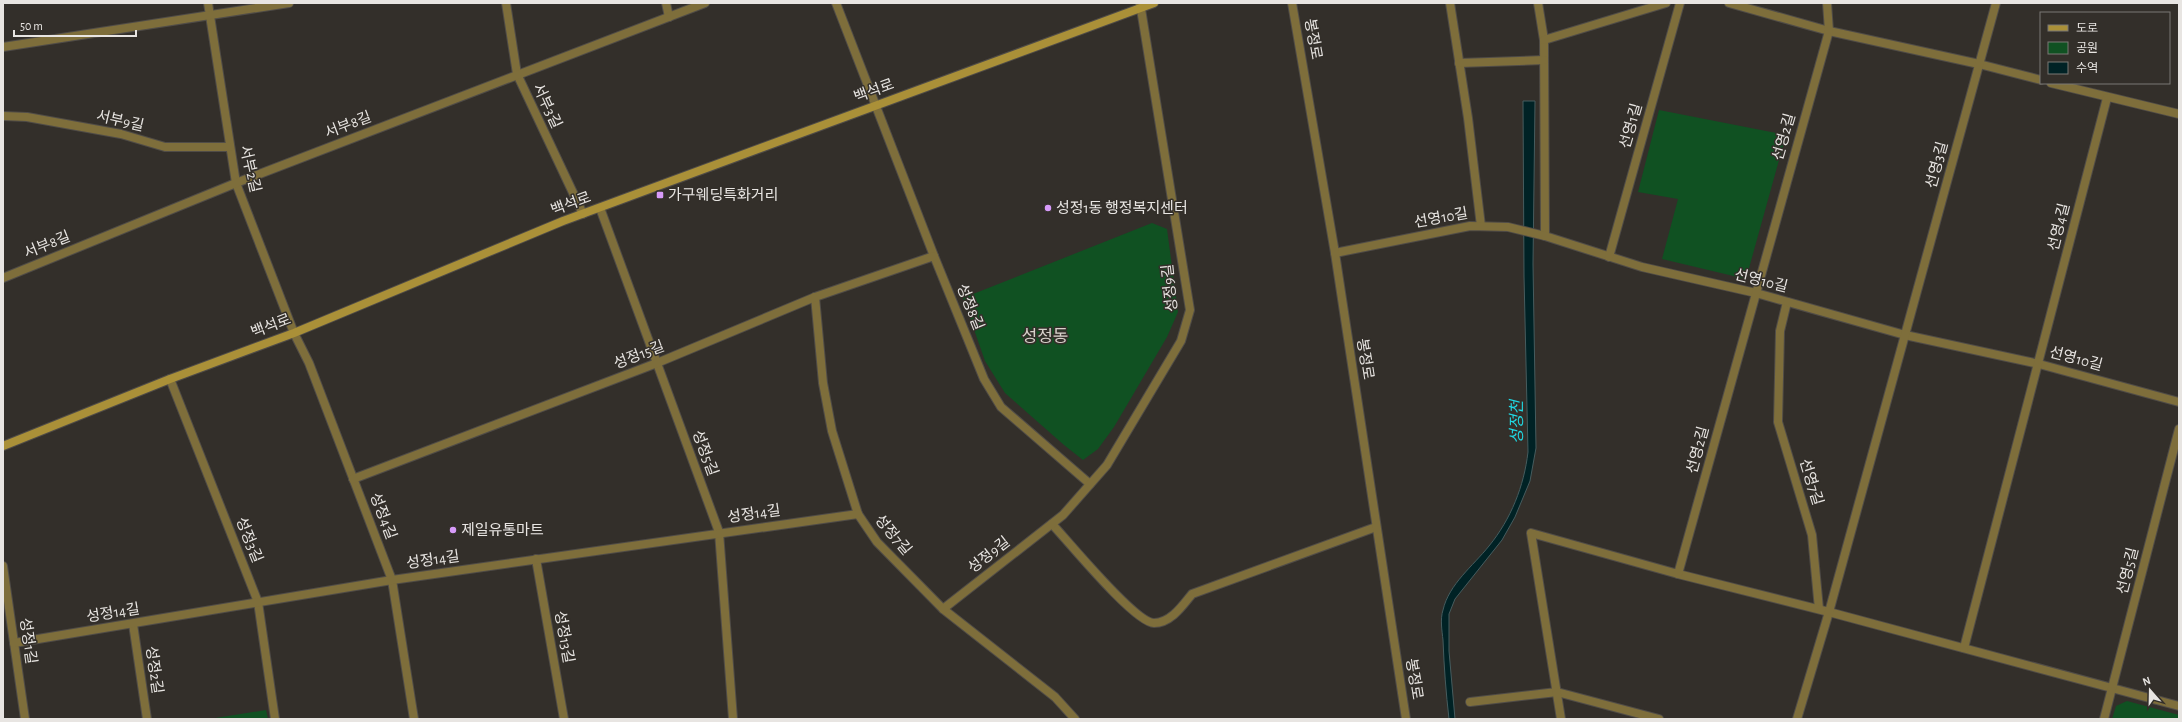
<svg xmlns="http://www.w3.org/2000/svg" width="2182" height="722" font-family="'Alegreya Sans','Noto Sans KR',sans-serif">
<style>
.green{fill:#105122}
.water{fill:#002225;stroke:#465c5e}
.lines{fill:none;stroke-linecap:round;stroke-linejoin:round}
.service-casing{stroke:#504c47;stroke-width:10}
.minor-casing{stroke:#504c47;stroke-width:10}
.tertiary-casing{stroke:#504c47;stroke-width:10}
.secondary-casing{stroke:#504c47;stroke-width:10}
.service{stroke:#7e6e3b;stroke-width:8}
.minor{stroke:#7e6e3b;stroke-width:8}
.tertiary{stroke:#7e6e3b;stroke-width:8}
.secondary{stroke:#aa9038;stroke-width:8}
.poi-dot{fill:#d79bf9;stroke:#332f2a;stroke-width:1.5}
.labels{text-anchor:middle;dominant-baseline:central;stroke-width:3;stroke-linejoin:round;paint-order:stroke}
.street-label{font-size:15px;fill:#e8e5e2;stroke:#332f2a}
.poi-label{font-size:15px;fill:#e8e5e2;stroke:#332f2a;text-anchor:start}
.water-label{font-size:16px;font-style:italic;fill:#20d8e3;stroke:#332f2a}
.quarter-label{font-size:17px;fill:#d8d2cb;stroke:#332f2a}
</style>
<rect width="100%" height="100%" fill="#332f2a"/>
<!-- green -->
<g class="green">
<polygon points="1659,110 1786,135 1746,279 1662,259 1678,199 1638,192"/>
<polygon points="1152,223 1167,229 1178,312 1167,337 1114,427 1098,449 1083,460 1064,445 1005,393 985,361 963,298"/>
<polygon points="2127,701 2179,715 2179,719 2112,719 2116,706"/>
<polygon points="266,710 268,719 209,719"/>
</g>
<!-- water -->
<path class="water" d="M1523,101H1535L1533,264L1536,448L1530,481L1515,517L1502,540L1455,599L1449,614V651L1455,719H1449C1446,693 1444,667 1443,640C1442,631 1440,619 1443,610C1449,584 1473,566 1489,546C1511,519 1524,486 1528,452L1524,276Z"/>
<g class="lines">
<defs>
<polyline id="service" points="1787,302 1780,331 1778,422 1812,535 1819,609"/>
<g id="minor">
<polyline points="208,3 236,183 294,333 309,363 392,580 414,719"/>
<polyline points="506,3 517,74 583,214"/>
<polyline points="666,3 669,17"/>
<polyline points="836,3 934,256 984,379 1001,407 1090,484"/>
<polyline points="1450,3 1468,118 1481,226"/>
<polyline points="1538,3 1544,40 1545,236"/>
<polyline points="1729,3 1829,31 1979,64 2041,80"/>
<polyline points="1544,40 1666,3"/>
<polyline points="3,47 289,3"/>
<polyline points="1459,63 1544,60"/>
<polyline points="2051,83 2179,114"/>
<polyline points="3,116 27,117 121,134 165,147 230,147"/>
<polyline points="600,208 719,532 733,719"/>
<polyline points="1335,253 1470,226 1508,227 1545,236 1642,267 1756,293 1905,335 2039,364 2179,402"/>
<polyline points="1609,257 1680,3"/>
<polyline points="3,278 236,183 705,3"/>
<polyline points="815,297 823,383 832,431 858,514 877,542 943,609 1055,697 1075,719"/>
<polyline points="170,379 258,602 275,719"/>
<polyline points="353,479 657,363 815,297 934,256"/>
<path d="M1052,524C1068,541 1135,623 1154,623C1171,623 1183,605 1192,594L1376,527"/>
<polyline points="536,559 564,719"/>
<polyline points="3,566 25,719"/>
<polyline points="1678,574 1829,612 2179,706"/>
<polyline points="943,609 1063,515 1107,465 1181,341 1190,310 1140,3"/>
<polyline points="133,624 147,719"/>
<polyline points="14,643 392,580 858,514"/>
<polyline points="1964,648 2107,98"/>
<polyline points="1470,702 1557,692 1659,719"/>
<polyline points="1561,719 1531,533 1678,574 1829,31 1827,3"/>
<polyline points="1797,719 1829,612 1996,3"/>
<polyline points="2104,719 2179,429"/>
</g>
<polyline id="tertiary" points="1292,3 1335,253 1406,719"/>
<polyline id="secondary" points="3,446 170,379 294,333 563,221 1154,3"/>
</defs>
<!-- service casing -->
<use href="#service" class="service-casing"/>
<!-- minor casing -->
<use href="#minor" class="minor-casing"/>
<!-- tertiary casing -->
<use href="#tertiary" class="tertiary-casing"/>
<!-- secondary casing -->
<use href="#secondary" class="secondary-casing"/>
<!-- service -->
<use href="#service" class="service"/>
<!-- minor -->
<use href="#minor" class="minor"/>
<!-- tertiary -->
<use href="#tertiary" class="tertiary"/>
<!-- secondary -->
<use href="#secondary" class="secondary"/>
</g>
<!-- markers -->
<g class="poi-dot">
<rect x="656" y="191" width="8" height="8" rx="2"/>
<circle cx="1048" cy="208" r="4"/>
<circle cx="453" cy="530" r="4"/>
</g>
<g class="labels">
<!-- street labels -->
<g class="street-label">
<text transform="translate(1313 39) rotate(80)">봉정로</text>
<text transform="translate(874 91) rotate(-20)">백석로</text>
<text transform="translate(547 106) rotate(65)">서부3길</text>
<text transform="translate(120 121) rotate(13)">서부9길</text>
<text transform="translate(348 125) rotate(-21)">서부8길</text>
<text transform="translate(1631 126) rotate(-74)">선영1길</text>
<text transform="translate(1784 137) rotate(-74)">선영2길</text>
<text transform="translate(1937 165) rotate(-75)">선영3길</text>
<text transform="translate(250 169) rotate(77)">서부2길</text>
<text transform="translate(571 204) rotate(-20)">백석로</text>
<text transform="translate(1441 218) rotate(-10)">선영10길</text>
<text transform="translate(2059 227) rotate(-76)">선영4길</text>
<text transform="translate(47 245) rotate(-22)">서부8길</text>
<text transform="translate(1761 281) rotate(14)">선영10길</text>
<text transform="translate(1170 288) rotate(-96)">성정9길</text>
<text transform="translate(970 307) rotate(68)">성정8길</text>
<text transform="translate(271 326) rotate(-21)">백석로</text>
<text transform="translate(639 355) rotate(-21)">성정15길</text>
<text transform="translate(1365 359) rotate(81)">봉정로</text>
<text transform="translate(2076 359) rotate(15)">선영10길</text>
<text transform="translate(1698 450) rotate(-75)">선영2길</text>
<text transform="translate(705 453) rotate(70)">성정5길</text>
<text transform="translate(1811 482) rotate(73)">선영7길</text>
<text transform="translate(754 514) rotate(-8)">성정14길</text>
<text transform="translate(383 516) rotate(69)">성정4길</text>
<text transform="translate(893 535) rotate(50)">성정7길</text>
<text transform="translate(249 540) rotate(68)">성정3길</text>
<text transform="translate(989 555) rotate(-38)">성정9길</text>
<text transform="translate(433 560) rotate(-8)">성정14길</text>
<text transform="translate(2128 571) rotate(-76)">선영5길</text>
<text transform="translate(113 613) rotate(-9)">성정14길</text>
<text transform="translate(564 637) rotate(80)">성정13길</text>
<text transform="translate(28 641) rotate(82)">성정1길</text>
<text transform="translate(154 670) rotate(82)">성정2길</text>
<text transform="translate(1414 679) rotate(81)">봉정로</text>
</g>
<!-- poi labels -->
<g class="poi-label">
<text x="668" y="195">가구웨딩특화거리</text>
<text x="1056" y="208">성정1동 행정복지센터</text>
<text x="461" y="530">제일유통마트</text>
</g>
<!-- water labels -->
<g class="water-label">
<text transform="translate(1517 422) rotate(-90)">성정천</text>
</g>
<!-- quarter labels -->
<g class="quarter-label">
<text x="1045" y="336">성정동</text>
</g>
</g>
<!-- border -->
<rect width="2182" height="722" fill="none" stroke="#e8e5e2" stroke-width="8"/>
<!-- legend -->
<rect x="2040" y="12" width="130" height="72" fill="#332f2a" stroke="#7b7874"/>
<rect x="2048" y="25" width="20" height="6" fill="#aa9038" stroke="#7b7874"/>
<text x="2076" y="32" font-size="12" fill="#e8e5e2">도로</text>
<rect x="2048" y="42" width="20" height="12" fill="#105122" stroke="#7b7874"/>
<text x="2076" y="52" font-size="12" fill="#e8e5e2">공원</text>
<rect x="2048" y="62" width="20" height="12" fill="#002225" stroke="#7b7874"/>
<text x="2076" y="72" font-size="12" fill="#e8e5e2">수역</text>
<!-- north arrow -->
<g transform="translate(2150 690) rotate(340)" stroke="#332f2a" stroke-width="3" paint-order="stroke">
<path d="M0-3L7 15L0 10L-7 15Z" fill="#e8e5e2"/>
<text y="-6" font-size="11" font-weight="bold" text-anchor="middle" fill="#e8e5e2">N</text>
</g>
<!-- scale -->
<path d="M14 30v6h122v-6" fill="none" stroke="#e8e5e2" stroke-width="2"/>
<text x="20" y="30" font-size="12" fill="#e8e5e2" stroke="#332f2a" stroke-width="3" paint-order="stroke">50 m</text>
</svg>
